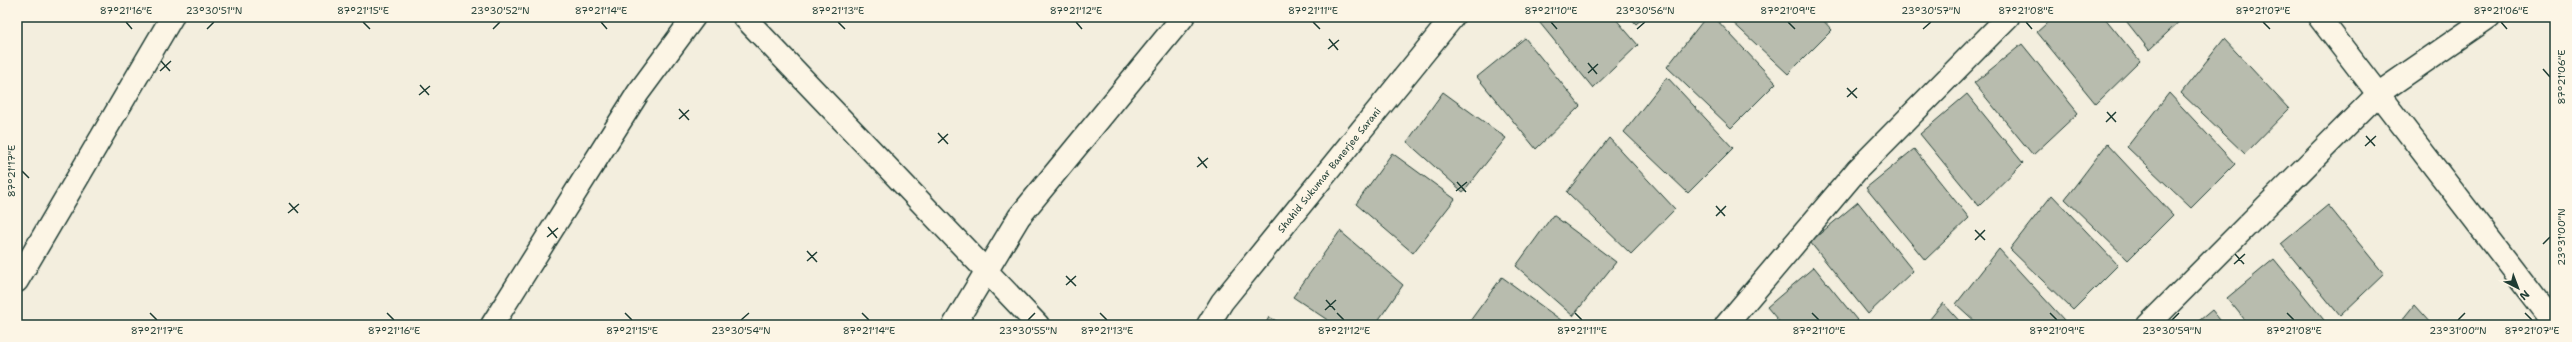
<svg xmlns="http://www.w3.org/2000/svg" width="2572" height="342" font-family="'Shantell Sans',sans-serif">
<style>
.building{fill:#b8bcae;stroke:#1f3d34}
.lines{fill:none;stroke-linecap:round;stroke-linejoin:round}
.minor-casing{stroke:#1f3d34;stroke-width:25}
.minor{stroke:#fcf5e5;stroke-width:22}
.ticks{fill:none;stroke:#1f3d34;stroke-width:1.5}
.labels{text-anchor:middle;dominant-baseline:central;stroke-width:3.5;stroke-linejoin:round;paint-order:stroke}
.street-label{font-size:10px;fill:#1f3d34;stroke:#fcf5e5}
.neatline{fill:none;stroke:#1f3d34;stroke-width:1.5}
.ticks-label{font-size:10px;text-anchor:middle;fill:#1f3d34}
</style>
<rect width="100%" height="100%" fill="#f3eede"/>
<filter id="ink" filterUnits="userSpaceOnUse"><feTurbulence type="fractalNoise" baseFrequency=".025" numOctaves="2"/><feDisplacementMap in="SourceGraphic" scale="8" xChannelSelector="R" yChannelSelector="G"/><feConvolveMatrix kernelMatrix="1 2 1 2 8 2 1 2 1" color-interpolation-filters="sRGB"/></filter>
<g filter="url(#ink)">
<!-- building -->
<g class="building">
<polygon points="1535,17 1614,17 1638,45 1593,88"/>
<polygon points="1630,17 1644,17 1636,24"/>
<polygon points="1706,17 1714,17 1776,83 1731,128 1667,67"/>
<polygon points="1727,17 1820,17 1832,30 1788,74"/>
<polygon points="2054,17 2104,17 2140,61 2096,104 2037,32"/>
<polygon points="2123,17 2184,17 2149,50"/>
<polygon points="1525,38 1580,106 1536,149 1477,77"/>
<polygon points="2224,39 2289,109 2245,154 2181,93"/>
<polygon points="2022,44 2078,113 2033,155 1974,83"/>
<polygon points="1667,77 1733,148 1688,193 1624,132"/>
<polygon points="1443,92 1506,138 1463,192 1407,142"/>
<polygon points="2169,93 2235,164 2191,208 2127,147"/>
<polygon points="1967,94 2023,163 1979,206 1920,134"/>
<polygon points="1609,138 1675,209 1631,254 1567,192"/>
<polygon points="2107,144 2173,215 2128,260 2065,199"/>
<polygon points="1914,149 1969,218 1925,260 1866,188"/>
<polygon points="1392,153 1455,199 1413,253 1356,204"/>
<polygon points="2052,195 2118,265 2073,310 2010,249"/>
<polygon points="1858,202 1913,271 1868,314 1810,242"/>
<polygon points="2328,205 2384,274 2340,316 2281,244"/>
<polygon points="1553,215 1616,262 1573,316 1516,266"/>
<polygon points="1340,231 1403,285 1375,325 1335,325 1293,297"/>
<polygon points="1999,249 2064,320 2060,325 1979,325 1956,304"/>
<polygon points="2274,259 2328,325 2249,325 2227,298"/>
<polygon points="1814,267 1861,325 1782,325 1767,307"/>
<polygon points="1502,277 1565,323 1563,325 1467,325"/>
<polygon points="1943,303 1963,325 1925,325"/>
<polygon points="2414,305 2432,325 2398,325"/>
<polygon points="2212,310 2224,325 2194,325"/>
<polygon points="1269,317 1284,325 1265,325"/>
</g>
<g class="lines">
<defs>
<g id="minor">
<polyline points="744,17 1038,325"/>
<polyline points="2319,17 2555,324"/>
<polyline points="17,281 172,17"/>
<polyline points="492,325 638,93 694,17"/>
<polyline points="954,325 1019,217 1183,17"/>
<polyline points="1208,325 1222,302 1453,17"/>
<polyline points="1726,325 1857,170 2008,17"/>
<polyline points="2148,325 2379,93 2489,17"/>
</g>
</defs>
<!-- minor casing -->
<use href="#minor" class="minor-casing"/>
<!-- minor -->
<use href="#minor" class="minor"/>
</g>
</g>
<!-- ticks -->
<path class="ticks" d="M126,22L132,29M363,22L370,29M601,22L607,29M838,22L845,29M1076,22L1082,29M1313,22L1320,29M1551,22L1557,29M1788,22L1795,29M2026,22L2032,29M2263,22L2270,29M2501,22L2507,29M207,29L214,22M493,29L500,22M1637,29L1645,22M1923,29L1931,22M1329,39L1338,50M1328,49L1339,40M161,61L170,71M1588,63L1597,74M2543,69L2550,77M160,71L171,61M1588,73L1598,64M420,85L429,95M1847,88L1857,98M419,95L430,86M1847,97L1857,88M679,109L689,120M2107,112L2116,122M679,119L689,110M2106,122L2116,112M938,133L948,144M2366,136L2375,146M938,143L948,134M2365,146L2376,136M1198,157L1207,168M1197,167L1208,158M22,171L29,178M1457,182L1466,192M1456,191L1467,182M289,203L298,213M1716,206L1725,216M288,213L299,204M1716,216L1726,206M548,227L557,238M1975,230L1985,240M547,237L558,228M1975,240L1985,230M2543,244L2550,237M807,251L817,262M2235,254L2244,264M807,261L817,252M2234,264L2245,254M1066,276L1076,286M1066,285L1076,276M1326,300L1335,310M1325,310L1336,300M150,313L157,320M387,313L394,320M625,313L632,320M862,313L869,320M1100,313L1107,320M1337,313L1344,320M1575,313L1582,320M1812,313L1819,320M2050,313L2057,320M2287,313L2294,320M2525,313L2532,320M741,320L749,313M1028,320L1035,313M2172,320L2179,313M2458,320L2465,313"/>
<g class="labels">
<!-- street labels -->
<g class="street-label">
<text transform="translate(1329 170) rotate(-51)">Shahid Sukumar Banerjee Sarani</text>
</g>
</g>
<!-- margin -->
<rect width="2572" height="342" fill="none" stroke="#fcf5e5" stroke-width="44"/>
<!-- north arrow -->
<g transform="translate(2518 288) rotate(138)" stroke="#fcf5e5" stroke-width="3" paint-order="stroke">
<path d="M0-3L7 15L0 10L-7 15Z" fill="#1f3d34"/>
<text y="-6" font-size="11" font-weight="bold" text-anchor="middle" fill="#1f3d34">N</text>
</g>
<rect x="22" y="22" width="2528" height="298" class="neatline"/>
<g class="ticks-label">
<text x="126" y="14">87°21'16"E</text>
<text x="214" y="14">23°30'51"N</text>
<text x="363" y="14">87°21'15"E</text>
<text x="500" y="14">23°30'52"N</text>
<text x="601" y="14">87°21'14"E</text>
<text x="838" y="14">87°21'13"E</text>
<text x="1076" y="14">87°21'12"E</text>
<text x="1313" y="14">87°21'11"E</text>
<text x="1551" y="14">87°21'10"E</text>
<text x="1645" y="14">23°30'56"N</text>
<text x="1788" y="14">87°21'09"E</text>
<text x="1931" y="14">23°30'57"N</text>
<text x="2026" y="14">87°21'08"E</text>
<text x="2263" y="14">87°21'07"E</text>
<text x="2501" y="14">87°21'06"E</text>
<text transform="translate(2561 77) rotate(-90)" y="4">87°21'06"E</text>
<text transform="translate(11 171) rotate(-90)" y="4">87°21'17"E</text>
<text transform="translate(2561 237) rotate(-90)" y="4">23°31'00"N</text>
<text x="157" y="334">87°21'17"E</text>
<text x="394" y="334">87°21'16"E</text>
<text x="632" y="334">87°21'15"E</text>
<text x="741" y="334">23°30'54"N</text>
<text x="869" y="334">87°21'14"E</text>
<text x="1028" y="334">23°30'55"N</text>
<text x="1107" y="334">87°21'13"E</text>
<text x="1344" y="334">87°21'12"E</text>
<text x="1582" y="334">87°21'11"E</text>
<text x="1819" y="334">87°21'10"E</text>
<text x="2057" y="334">87°21'09"E</text>
<text x="2172" y="334">23°30'59"N</text>
<text x="2294" y="334">87°21'08"E</text>
<text x="2458" y="334">23°31'00"N</text>
<text x="2532" y="334">87°21'07"E</text>
</g>
</svg>
